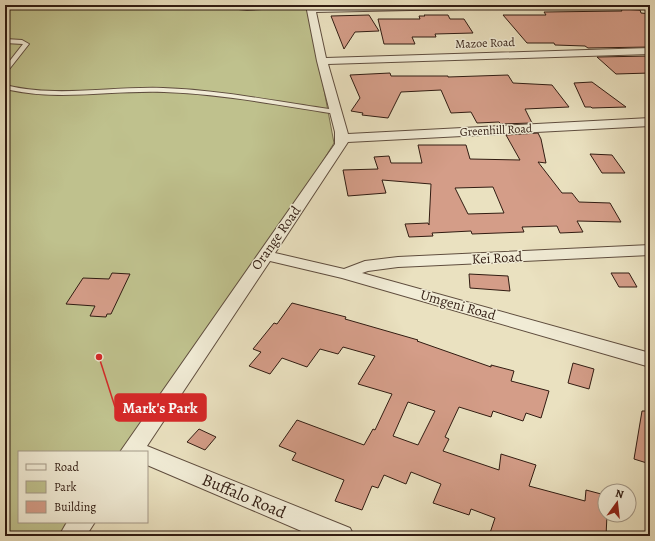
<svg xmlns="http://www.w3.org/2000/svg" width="655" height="541" font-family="Alegreya,serif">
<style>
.green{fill:#bfc18d;stroke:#786e50}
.building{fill:#d49d88;stroke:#311c12;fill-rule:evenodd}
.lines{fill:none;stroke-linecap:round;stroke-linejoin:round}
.service-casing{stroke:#5f4d3e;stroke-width:2}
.minor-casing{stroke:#5f4d3e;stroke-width:2}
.service{fill:#f1ecd6;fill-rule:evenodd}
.minor{fill:#f1ecd6;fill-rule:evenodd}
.labels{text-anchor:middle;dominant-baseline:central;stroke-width:3;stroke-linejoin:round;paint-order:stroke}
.far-street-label{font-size:12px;fill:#311c12;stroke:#f1ecd6}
.street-label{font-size:14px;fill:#311c12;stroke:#f1ecd6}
.near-street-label{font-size:17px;fill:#311c12;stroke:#f1ecd6}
.leader{fill:none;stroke:#d62828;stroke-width:1.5}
.callout-dot{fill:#d62828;stroke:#f1ecd6;stroke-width:1.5}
.callout{fill:#d62828;stroke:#d62828;stroke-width:1.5}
.callout-label{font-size:15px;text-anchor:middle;font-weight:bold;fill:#fff}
</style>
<rect width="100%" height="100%" fill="#eae1c0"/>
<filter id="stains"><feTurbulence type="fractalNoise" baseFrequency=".005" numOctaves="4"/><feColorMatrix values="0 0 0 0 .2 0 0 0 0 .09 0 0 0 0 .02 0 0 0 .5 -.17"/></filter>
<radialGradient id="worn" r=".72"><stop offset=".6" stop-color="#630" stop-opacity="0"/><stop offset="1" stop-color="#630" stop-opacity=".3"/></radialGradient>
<!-- green -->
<polygon class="green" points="5,5 308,5 334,143 261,261 123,452 19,452 19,522 73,522 63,536 5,536"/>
<!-- building -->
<g class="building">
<polygon points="621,9 640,10 641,13 650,14 650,47 588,48 585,46 555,45 554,43 527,43 503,15 546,15 544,12 622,11"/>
<polygon points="369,15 379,31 355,32 344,49 331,16"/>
<polygon points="424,15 448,15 450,19 464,19 473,33 435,34 436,37 412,37 415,44 384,44 378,19 420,19 419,16 425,16"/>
<polygon points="650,56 650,73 616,74 597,57"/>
<polygon points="390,73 391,76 448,76 448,77 508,75 513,83 552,85 569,107 525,109 532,123 501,124 499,122 477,123 471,112 451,113 441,90 401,92 388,118 362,115 363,113 351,111 360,98 350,75"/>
<polygon points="592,82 626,107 592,108 591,107 585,107 574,83"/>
<path d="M538,133L541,139L546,163L538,162L562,193H572L579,202L610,203L621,222L577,221L583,232L560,233L557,226L522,227L524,232L472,234L471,231L432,233L433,236L409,237L405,224L428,223L429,225L431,184L382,180L386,193L348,196L343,170L378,169L374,157L389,156L391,163H422L418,145H466L470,159L520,160L506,135ZM493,187L504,213L468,214L455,188Z"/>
<polygon points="590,154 612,155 625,173 602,173"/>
<polygon points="112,273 130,274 111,314 107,314 106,317 90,316 95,306 66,304 83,278 109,279"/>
<polygon points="611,273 629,273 637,287 619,287"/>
<polygon points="469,274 508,276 510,291 470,288"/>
<path d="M292,303L346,317L345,319L418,340L417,341L491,367V365L514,371L511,381L549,391L541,418L526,413L523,421L493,411L491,417L459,407L445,437L449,439L443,451L499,470L501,454L536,465L529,486L585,501L586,490L605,495V515H607L606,536H489L495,518L471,509L469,515L433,503L441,484L411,472L406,484L384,475L378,488L372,486L362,510L335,501L344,480L292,460L296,453L279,446L297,420L364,445L373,429L375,430L392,394L358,384L375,356L343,347L338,354L320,349L307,367L282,358L270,374L249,366L261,352L253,349L274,323L277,324ZM408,402L435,411L418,445L393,436Z"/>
<polygon points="573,363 594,369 589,389 568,383"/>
<polygon points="642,411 650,411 650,464 634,459"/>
<polygon points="199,429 216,437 205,450 187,442"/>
</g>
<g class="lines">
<defs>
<g id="service">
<polygon points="219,5 247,8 312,5 310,6 247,10 221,7"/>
<polygon points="5,39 22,40 29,44 7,72 5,73 5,67 23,44 5,43"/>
<path d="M5,85C56,98 111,86 163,88C221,90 279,102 336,110L339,112L336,114C279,105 222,94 164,92C113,90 60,101 10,90L5,89Z"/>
</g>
<g id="minor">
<polygon points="306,5 314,5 315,7 406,5 511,5 507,8 316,12 326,58 650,48 650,54 328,64 348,134 650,118 650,126 348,142 275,253 344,269 365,261 398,257 650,245 650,255 398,267 368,271 362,273 650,353 650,367 342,278 270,261 147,446 350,528 354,536 313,536 147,465 147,452 120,452 335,144 335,132 317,61"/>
<polygon points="67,522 95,522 86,536 59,536"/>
</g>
</defs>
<!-- service casing -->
<use href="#service" class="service-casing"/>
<!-- minor casing -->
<use href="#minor" class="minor-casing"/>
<!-- service -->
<use href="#service" class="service"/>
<!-- minor -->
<use href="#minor" class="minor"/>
</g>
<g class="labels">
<!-- far-street labels -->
<g class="far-street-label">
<text transform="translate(485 43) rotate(-2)">Mazoe Road</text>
<text transform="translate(496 130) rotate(-3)">Greenhill Road</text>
</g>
<!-- street labels -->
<g class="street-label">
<text transform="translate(276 238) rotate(-55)">Orange Road</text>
<text transform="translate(497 258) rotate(-3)">Kei Road</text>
<text transform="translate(458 305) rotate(16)">Umgeni Road</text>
</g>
<!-- near-street labels -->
<g class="near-street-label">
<text transform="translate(244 496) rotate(23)">Buffalo Road</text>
</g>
</g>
<!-- callouts -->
<path class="leader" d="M99 357L115 407"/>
<circle class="callout-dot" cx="99" cy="357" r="4"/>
<rect class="callout" x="115" y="394" width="91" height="27" rx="4"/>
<g class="callout-label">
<text x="160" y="413">Mark's Park</text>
</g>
<!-- margin -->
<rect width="655" height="541" fill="none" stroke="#eae1c0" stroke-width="20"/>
<rect x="6" y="6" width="643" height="529" fill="none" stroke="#311c12" stroke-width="2"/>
<rect x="10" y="10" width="635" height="521" fill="none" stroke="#311c12"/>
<!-- legend -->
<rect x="18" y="451" width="130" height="72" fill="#f1ecd6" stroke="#a49988"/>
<rect x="26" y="464" width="20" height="6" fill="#f1ecd6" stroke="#a49988"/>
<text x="54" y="471" font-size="12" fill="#311c12">Road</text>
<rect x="26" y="481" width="20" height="12" fill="#bfc18d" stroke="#a49988"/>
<text x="54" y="491" font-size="12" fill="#311c12">Park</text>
<rect x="26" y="501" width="20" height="12" fill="#d49d88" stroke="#a49988"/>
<text x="54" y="511" font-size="12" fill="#311c12">Building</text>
<!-- north arrow -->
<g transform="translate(617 503) rotate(15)"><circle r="19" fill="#f1ecd6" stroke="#a49988"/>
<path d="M0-3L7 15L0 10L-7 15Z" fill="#8f2418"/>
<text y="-6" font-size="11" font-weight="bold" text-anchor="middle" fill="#311c12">N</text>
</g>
<rect width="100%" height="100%" filter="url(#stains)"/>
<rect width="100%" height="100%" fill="url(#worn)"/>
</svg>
